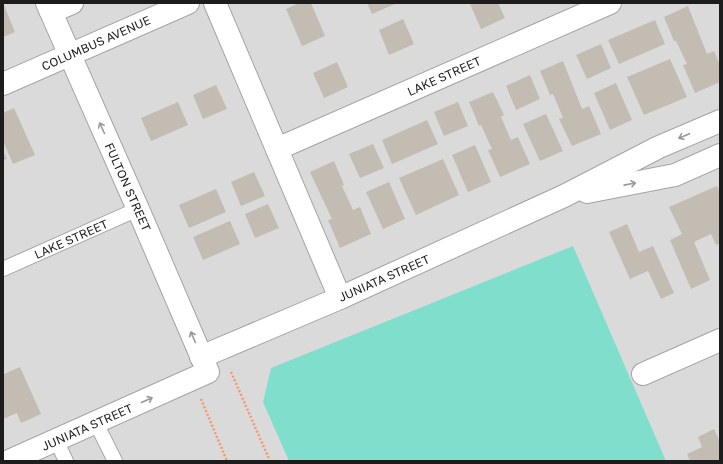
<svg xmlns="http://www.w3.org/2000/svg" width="723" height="464" font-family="'Golos Text',sans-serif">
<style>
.residential{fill:#dbdada}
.pitch{fill:#80decd}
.building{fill:#c3bcb2}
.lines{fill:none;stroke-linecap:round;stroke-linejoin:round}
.service-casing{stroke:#a4a4a4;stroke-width:16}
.minor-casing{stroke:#a4a4a4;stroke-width:24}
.path{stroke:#fa9668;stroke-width:2.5;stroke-dasharray:2 2;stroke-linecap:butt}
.service{stroke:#fff;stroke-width:14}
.minor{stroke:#fff;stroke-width:22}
.oneway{stroke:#999}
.labels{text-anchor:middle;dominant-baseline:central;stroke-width:3;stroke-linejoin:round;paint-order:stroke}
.street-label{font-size:12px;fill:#1d1d1d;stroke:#fff}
</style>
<rect width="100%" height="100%" fill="#eeede2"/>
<!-- residential -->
<rect class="residential" x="3" y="3" width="717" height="458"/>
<!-- pitch -->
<polygon class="pitch" points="573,246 666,461 289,461 263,402 271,368"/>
<!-- building -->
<g class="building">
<polygon points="3,3 15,32 3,37"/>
<polygon points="299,3 311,3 325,36 302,46 286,9"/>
<polygon points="367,3 394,3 395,4 372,14"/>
<polygon points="472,3 498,3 505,18 481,29 470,4"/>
<polygon points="688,6 707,54 714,51 720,65 720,82 695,93 683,65 687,64 676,41 674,41 664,17"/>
<polygon points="403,19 414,44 389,55 379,30"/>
<polygon points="655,20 665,44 619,64 608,40"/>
<polygon points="601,44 611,68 587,79 576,55"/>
<polygon points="670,59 687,97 644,115 627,77"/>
<polygon points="563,61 582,109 589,106 601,134 572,146 559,119 563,118 553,94 550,95 540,71"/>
<polygon points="337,62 348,87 324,98 313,73"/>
<polygon points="530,75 540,99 516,110 506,86"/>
<polygon points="616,83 632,120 610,130 594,93"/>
<polygon points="216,85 227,109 203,119 193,95"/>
<polygon points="493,92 504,115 501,117 511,140 518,137 530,164 500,177 488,150 492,149 481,125 479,126 469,102"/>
<polygon points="178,102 188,125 151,141 141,118"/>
<polygon points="458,102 468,126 444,136 434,112"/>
<polygon points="14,108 35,155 13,164 3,141 3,113"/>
<polygon points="546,114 563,151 540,161 523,124"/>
<polygon points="427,120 438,144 392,164 382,140"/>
<polygon points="373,144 384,168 360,178 349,154"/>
<polygon points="475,145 491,182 468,192 452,155"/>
<polygon points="3,151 7,159 3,160"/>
<polygon points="443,159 459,195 416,215 399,178"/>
<polygon points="334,161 344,185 342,186 353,210 360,207 371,234 340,248 328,220 332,219 310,172"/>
<polygon points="254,172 265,196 241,206 231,182"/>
<polygon points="389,182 405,219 383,229 366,192"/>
<polygon points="717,186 720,193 720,243 716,245 711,234 694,242 710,280 691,289 670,240 682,234 669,207"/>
<polygon points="216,189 226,212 189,228 179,205"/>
<polygon points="268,204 279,228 255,238 245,214"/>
<polygon points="230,221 240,244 203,260 193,237"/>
<polygon points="627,224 639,252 653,246 674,293 661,299 648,271 630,279 609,232"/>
<polygon points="20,367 41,414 21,423 17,413 3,419 3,371 4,374"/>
<polygon points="714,429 720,442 720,461 690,461 687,454 702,447 698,437"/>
</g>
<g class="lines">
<defs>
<g id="service">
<polyline points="3,269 138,209"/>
<polyline points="96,423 115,461"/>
<polyline points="56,440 66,461"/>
</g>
<g id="minor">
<polyline points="215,3 340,298"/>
<polyline points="51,12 72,3"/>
<polyline points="3,84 188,3"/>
<polyline points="277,149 610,3"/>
<polyline points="587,192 675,175 720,155"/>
<polyline points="201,357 340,298 564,196 659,147 720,121"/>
<polyline points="643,374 720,340"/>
<polyline points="9,461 208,372 138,209 47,3"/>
</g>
</defs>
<!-- service casing -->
<use href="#service" class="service-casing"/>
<!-- minor casing -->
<use href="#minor" class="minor-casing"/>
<!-- path -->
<g class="path">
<polyline points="231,372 270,461"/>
<polyline points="201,399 227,461"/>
</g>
<!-- service -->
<use href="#service" class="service"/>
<!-- minor -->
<use href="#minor" class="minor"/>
</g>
<!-- one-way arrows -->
<defs><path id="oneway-shaft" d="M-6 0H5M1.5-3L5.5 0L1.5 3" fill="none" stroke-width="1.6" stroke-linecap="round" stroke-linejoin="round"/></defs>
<g class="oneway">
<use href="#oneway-shaft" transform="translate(102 128) rotate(-114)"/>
<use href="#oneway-shaft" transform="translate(684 136) rotate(157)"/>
<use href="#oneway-shaft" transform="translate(630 184) rotate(-11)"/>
<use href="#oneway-shaft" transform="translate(193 337) rotate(-113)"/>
<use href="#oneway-shaft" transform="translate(147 400) rotate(-24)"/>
</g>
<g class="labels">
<!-- street labels -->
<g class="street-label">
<text transform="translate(96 43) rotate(-24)">COLUMBUS AVENUE</text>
<text transform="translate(444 76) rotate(-24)">LAKE STREET</text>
<text transform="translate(128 187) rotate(66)">FULTON STREET</text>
<text transform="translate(71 239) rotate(-24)">LAKE STREET</text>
<text transform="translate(384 278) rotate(-24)">JUNIATA STREET</text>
<text transform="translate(87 427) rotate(-24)">JUNIATA STREET</text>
</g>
</g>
<!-- border -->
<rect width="723" height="464" fill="none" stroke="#1d1d1d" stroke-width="8"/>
</svg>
